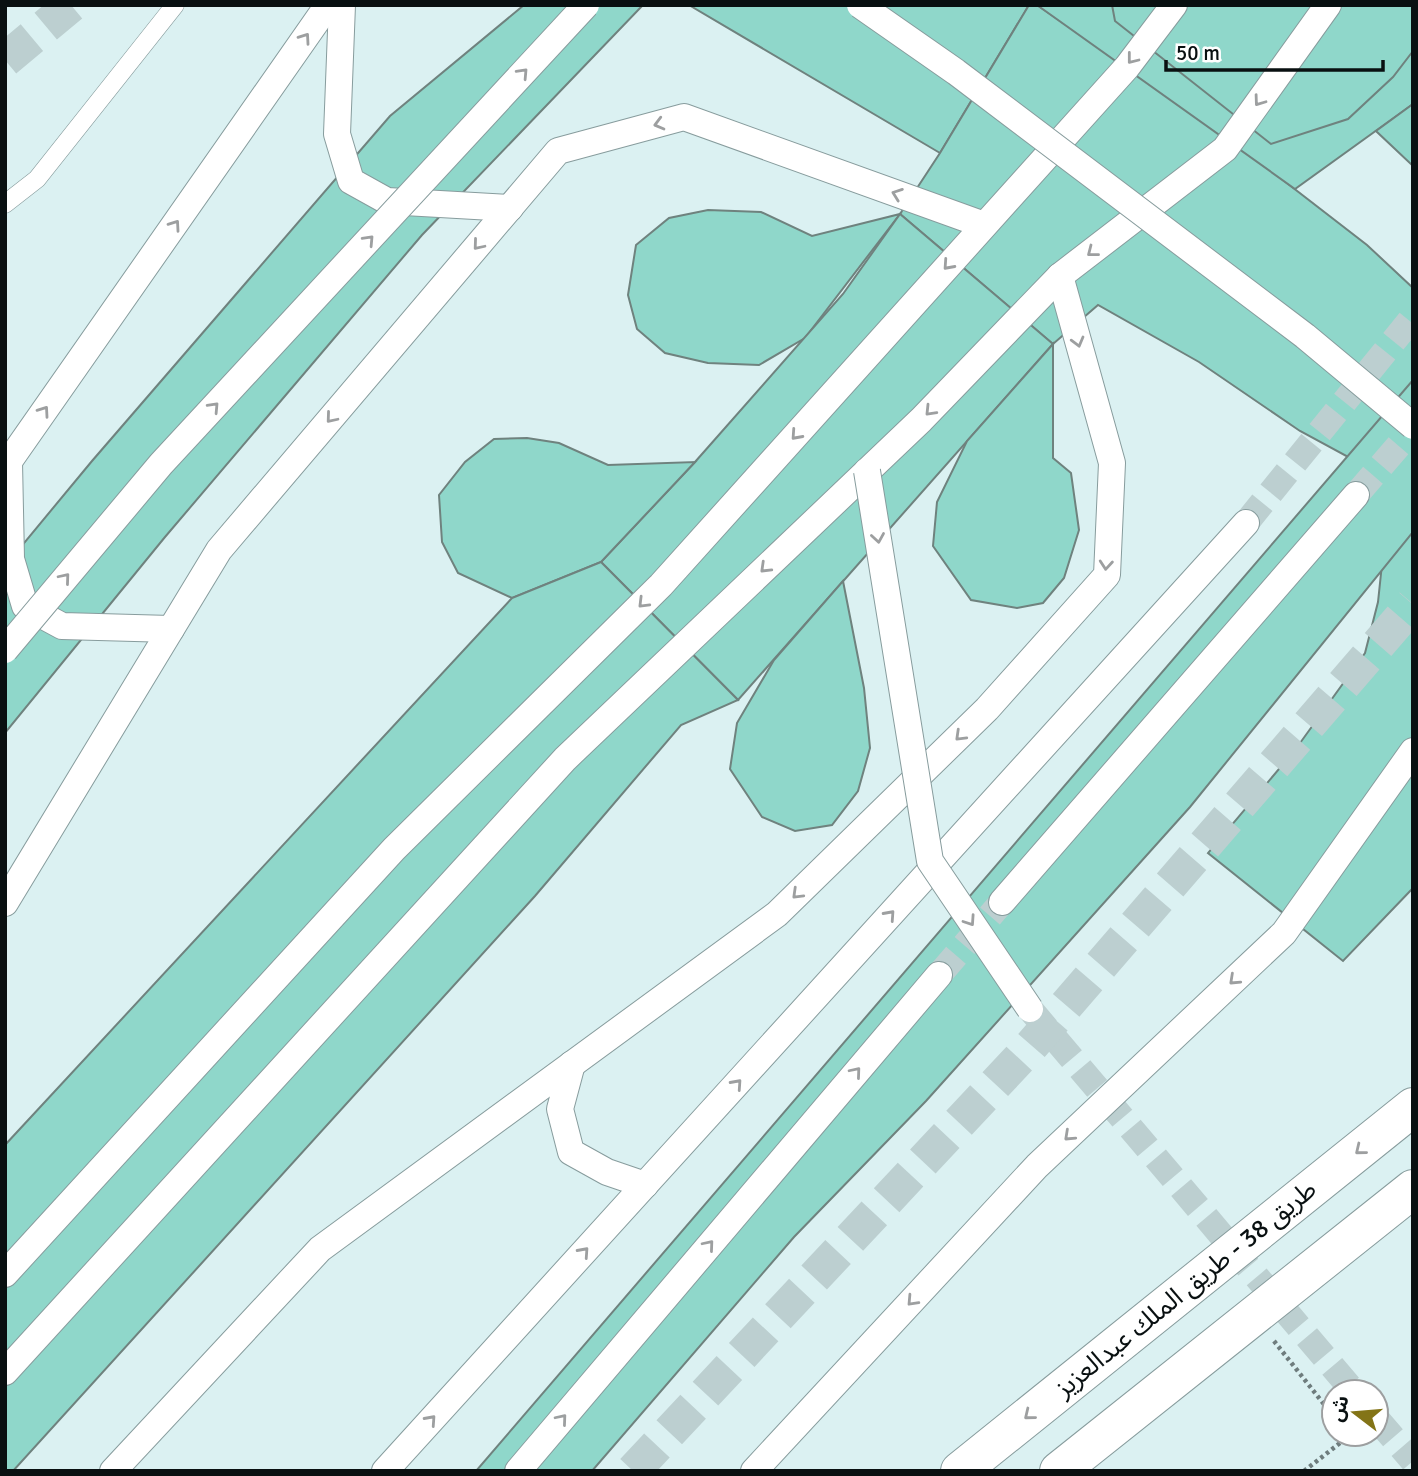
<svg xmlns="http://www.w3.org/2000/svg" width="1418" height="1476" font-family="Signika,'Noto Sans Arabic',sans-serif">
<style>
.building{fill:#8fd7ca;stroke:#6f827e;stroke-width:2}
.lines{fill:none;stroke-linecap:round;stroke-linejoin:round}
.pedestrian-tunnel{stroke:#bccfd0;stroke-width:26;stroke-dasharray:26 13;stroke-linecap:butt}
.minor-tunnel{stroke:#bccfd0;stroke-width:35;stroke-dasharray:35 18;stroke-linecap:butt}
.service-casing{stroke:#879c9d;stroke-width:19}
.pedestrian-casing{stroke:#879c9d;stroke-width:28}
.primary-casing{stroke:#879c9d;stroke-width:40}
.path{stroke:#6e7c7d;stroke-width:4.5;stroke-dasharray:3.5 3.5;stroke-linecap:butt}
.service{stroke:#fff;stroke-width:18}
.pedestrian{stroke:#fff;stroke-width:26}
.primary{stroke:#fff;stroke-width:38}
.pedestrian-bridge-casing{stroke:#879c9d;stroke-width:28;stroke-linecap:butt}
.pedestrian-bridge{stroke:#fff;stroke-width:26}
.oneway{stroke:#9d9fa0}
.labels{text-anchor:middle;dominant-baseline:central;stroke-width:7;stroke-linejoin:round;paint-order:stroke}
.street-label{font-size:26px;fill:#091011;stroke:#fff}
</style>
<rect width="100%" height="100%" fill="#dbf1f2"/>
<!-- building -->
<g class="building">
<polygon points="524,5 643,5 422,235 165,537 5,733 5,566 92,461 390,116"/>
<polygon points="689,5 1029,5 940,153"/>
<polygon points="1029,5 1037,5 1213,126 1367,245 1413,288 1413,888 1343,961 1208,853 1295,750 1365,653 1378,602 1382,564 1373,507 1352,459 1300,431 1199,362 1098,305 1053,344 900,214 940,153"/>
<polygon points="1037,5 1413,5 1413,104 1295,189"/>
<polygon points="1112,5 1413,5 1413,51 1393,77 1348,119 1271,144 1115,21"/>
<polygon points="1413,104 1413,166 1376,131"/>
<polygon points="708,210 761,212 812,236 900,214 805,338 759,365 708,363 665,353 637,329 628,295 636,245 669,218"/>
<polygon points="900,214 1053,344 738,700 601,562 695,462 843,294"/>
<polygon points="1053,344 1053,458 1071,473 1079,530 1064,578 1043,603 1017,608 971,600 933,546 937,502 967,441"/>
<polygon points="1413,380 1413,532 1190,807 926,1101 794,1237 592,1471 476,1471"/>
<polygon points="527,438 559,443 608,465 695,462 601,562 512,598 458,573 442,542 439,495 465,462 494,439"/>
<polygon points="601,562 738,700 681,725 535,896 13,1471 5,1471 5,1145 512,598"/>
<polygon points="843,581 864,688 870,748 858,791 832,825 795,831 762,817 730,769 737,723 774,660"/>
</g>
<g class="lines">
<!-- pedestrian-tunnel -->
<g class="pedestrian-tunnel">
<polyline points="1356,495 1413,429"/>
<polyline points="1246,523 1413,317"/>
<polyline points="939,975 1002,902"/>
<polyline points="1030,1009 1354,1392"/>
<polyline points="1376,1418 1413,1461"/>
</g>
<!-- minor-tunnel -->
<g class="minor-tunnel">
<polyline points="5,60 71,5"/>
<polyline points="633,1471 1031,1046 1413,604"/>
</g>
<defs>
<polyline id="service" points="5,204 37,179 175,5"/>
<g id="pedestrian">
<polyline points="342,5 337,134 351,181 387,201 510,208"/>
<polyline points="9,462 11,559 25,606 62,626 171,629"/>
<polyline points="5,467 328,5"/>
<polyline points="1002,902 1356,495"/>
<polyline points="5,903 219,550 558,151 684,117 984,225"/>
<polyline points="572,1064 560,1109 571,1152 607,1172 645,1185"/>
<polyline points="5,1274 394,849 661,585 1127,67 1174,5"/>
<polyline points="5,1372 565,759 921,420 1060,276 1225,149 1328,5"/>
<polyline points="113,1471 320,1249 777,914 987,709 1107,575 1112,463 1060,276"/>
<polyline points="385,1471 1246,523"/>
<polyline points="518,1471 939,975"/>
<polyline points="754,1471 1037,1166 1284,933 1413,751"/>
</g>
<g id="primary">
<polyline points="960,1471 1413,1107"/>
<polyline points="1059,1471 1413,1189"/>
</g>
</defs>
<!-- service casing -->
<use href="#service" class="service-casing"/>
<!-- pedestrian casing -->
<use href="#pedestrian" class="pedestrian-casing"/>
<!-- primary casing -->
<use href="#primary" class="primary-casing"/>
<!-- path -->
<g class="path">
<polyline points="1274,1341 1334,1417"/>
<polyline points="1304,1471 1349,1436 1347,1434"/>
</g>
<!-- service -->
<use href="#service" class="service"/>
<!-- pedestrian -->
<use href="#pedestrian" class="pedestrian"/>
<!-- primary -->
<use href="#primary" class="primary"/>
<defs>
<g id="pedestrian-bridge">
<polyline points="860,5 956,72 1305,336 1413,426"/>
<polyline points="867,471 930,861 1030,1009"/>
<polyline points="5,650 161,464 586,5"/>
</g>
</defs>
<!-- pedestrian-bridge casing -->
<use href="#pedestrian-bridge" class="pedestrian-bridge-casing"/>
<!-- pedestrian-bridge -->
<use href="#pedestrian-bridge" class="pedestrian-bridge"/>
</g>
<!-- one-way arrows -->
<defs><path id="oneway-chevron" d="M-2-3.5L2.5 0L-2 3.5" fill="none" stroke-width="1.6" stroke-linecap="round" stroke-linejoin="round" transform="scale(1.75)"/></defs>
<g class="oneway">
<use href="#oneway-chevron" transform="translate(305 38) rotate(-55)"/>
<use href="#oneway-chevron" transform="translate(1132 59) rotate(128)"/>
<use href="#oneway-chevron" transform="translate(523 73) rotate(-47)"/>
<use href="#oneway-chevron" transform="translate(1259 101) rotate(126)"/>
<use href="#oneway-chevron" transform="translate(659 124) rotate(165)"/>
<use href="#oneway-chevron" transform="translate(897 194) rotate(-160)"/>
<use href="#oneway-chevron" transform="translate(175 225) rotate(-55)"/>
<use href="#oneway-chevron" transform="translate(369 240) rotate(-47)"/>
<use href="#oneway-chevron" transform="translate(478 245) rotate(130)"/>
<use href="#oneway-chevron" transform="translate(1092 252) rotate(142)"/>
<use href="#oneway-chevron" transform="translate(948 265) rotate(132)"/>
<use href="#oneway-chevron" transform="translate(1078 342) rotate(75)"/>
<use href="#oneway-chevron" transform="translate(214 407) rotate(-47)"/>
<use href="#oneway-chevron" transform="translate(44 411) rotate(-55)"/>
<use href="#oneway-chevron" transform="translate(930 411) rotate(134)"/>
<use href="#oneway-chevron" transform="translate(331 418) rotate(130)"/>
<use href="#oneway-chevron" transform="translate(796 435) rotate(132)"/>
<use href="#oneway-chevron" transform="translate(878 538) rotate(81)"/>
<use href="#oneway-chevron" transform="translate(1106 565) rotate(95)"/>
<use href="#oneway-chevron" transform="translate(765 568) rotate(136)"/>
<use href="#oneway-chevron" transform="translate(65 578) rotate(-50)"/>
<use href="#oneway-chevron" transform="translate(643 603) rotate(135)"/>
<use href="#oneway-chevron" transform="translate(960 736) rotate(136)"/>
<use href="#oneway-chevron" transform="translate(797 894) rotate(136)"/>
<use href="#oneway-chevron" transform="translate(890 915) rotate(-48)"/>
<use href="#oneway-chevron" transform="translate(970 921) rotate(56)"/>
<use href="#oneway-chevron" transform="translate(1234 980) rotate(137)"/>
<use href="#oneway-chevron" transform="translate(856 1072) rotate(-50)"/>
<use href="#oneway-chevron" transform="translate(737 1084) rotate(-48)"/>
<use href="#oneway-chevron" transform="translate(1069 1136) rotate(137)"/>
<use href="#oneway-chevron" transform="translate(1360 1150) rotate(141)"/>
<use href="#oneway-chevron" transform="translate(709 1245) rotate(-50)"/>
<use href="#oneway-chevron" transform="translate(584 1252) rotate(-48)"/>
<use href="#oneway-chevron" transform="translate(912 1301) rotate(133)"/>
<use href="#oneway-chevron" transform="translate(1029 1415) rotate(141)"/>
<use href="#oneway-chevron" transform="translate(562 1419) rotate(-50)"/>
<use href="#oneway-chevron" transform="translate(431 1420) rotate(-48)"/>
</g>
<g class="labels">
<!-- street labels -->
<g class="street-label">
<text transform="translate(1186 1289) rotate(-39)">طريق 38 - طريق الملك عبدالعزيز</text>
</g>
</g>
<!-- border -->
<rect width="1418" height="1476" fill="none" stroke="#091011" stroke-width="14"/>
<!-- north arrow -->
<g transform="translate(1355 1413) rotate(286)"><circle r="33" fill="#ffffff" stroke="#9d9fa0" stroke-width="2"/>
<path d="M0-5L12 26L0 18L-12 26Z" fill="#837417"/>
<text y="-10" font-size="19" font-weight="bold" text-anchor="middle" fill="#091011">ش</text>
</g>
<!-- scale -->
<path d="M1166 60v10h217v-10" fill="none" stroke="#091011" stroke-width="3.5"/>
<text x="1176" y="60" font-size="21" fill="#091011" stroke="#ffffff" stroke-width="5" paint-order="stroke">50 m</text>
</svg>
